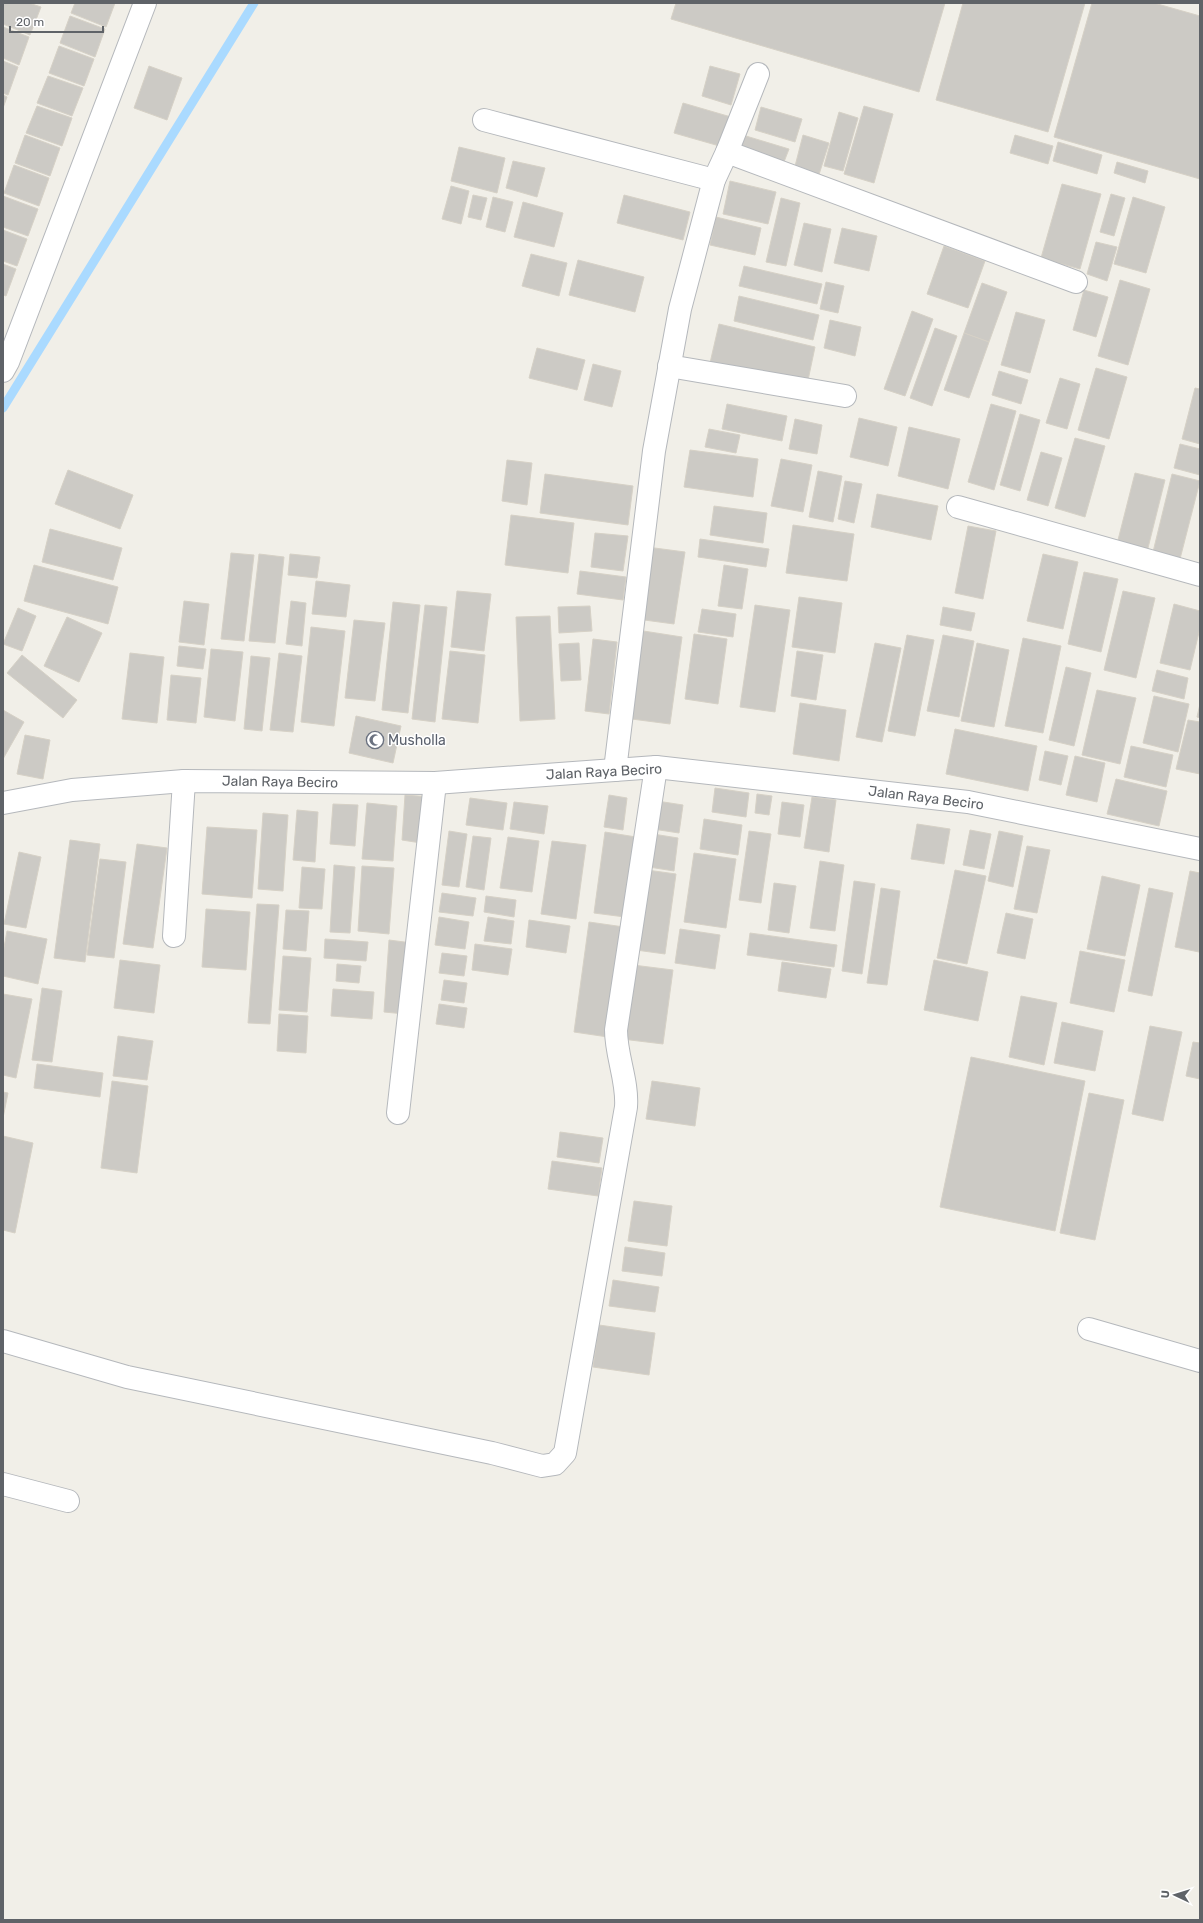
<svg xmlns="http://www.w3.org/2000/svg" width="1203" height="1923" font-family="Rubik,sans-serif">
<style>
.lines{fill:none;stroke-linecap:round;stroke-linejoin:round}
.stream{stroke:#aadaff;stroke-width:9}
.building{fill:#cccac5;stroke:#d6d1c6}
.minor-casing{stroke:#b5b8bc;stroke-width:24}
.minor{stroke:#fff;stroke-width:22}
.labels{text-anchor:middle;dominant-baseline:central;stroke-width:3;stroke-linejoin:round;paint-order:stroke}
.worship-label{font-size:14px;fill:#5b616d;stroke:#fff;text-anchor:start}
.street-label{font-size:14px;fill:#5f6368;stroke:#fff}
</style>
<rect width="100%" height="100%" fill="#f1efe8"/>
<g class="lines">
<!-- stream -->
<polyline class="stream" points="3,408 254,3"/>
</g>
<!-- building -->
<g class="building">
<polygon points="3,3 29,3 41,7 30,35 3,24"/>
<polygon points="75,3 115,3 106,27 71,13"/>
<polygon points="676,3 945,3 919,92 671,19"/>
<polygon points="963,3 1085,3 1048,132 936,100"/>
<polygon points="1092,3 1154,3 1200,16 1200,179 1054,137"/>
<polygon points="70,16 105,29 95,57 60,43"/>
<polygon points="3,27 29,37 19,65 3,58"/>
<polygon points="59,46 94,59 84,86 49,73"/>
<polygon points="3,61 18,67 8,95 3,93"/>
<polygon points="149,66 182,78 167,120 134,108"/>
<polygon points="710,66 740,74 731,105 702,96"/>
<polygon points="48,76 83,88 72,116 37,103"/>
<polygon points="3,95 7,97 3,108"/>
<polygon points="683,103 731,117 723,147 674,133"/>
<polygon points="37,106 72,118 62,146 26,133"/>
<polygon points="864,106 893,114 874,183 844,174"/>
<polygon points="761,107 802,119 795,142 755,130"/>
<polygon points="839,112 858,118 843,171 824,166"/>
<polygon points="25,135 60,148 50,176 15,163"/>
<polygon points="803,135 829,143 816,184 793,174"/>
<polygon points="1015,135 1053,146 1048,164 1010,153"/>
<polygon points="746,136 789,149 782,167 739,150"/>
<polygon points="1058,142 1102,155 1097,174 1053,161"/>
<polygon points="459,147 505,158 497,193 451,181"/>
<polygon points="513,161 545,168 537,197 506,188"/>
<polygon points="1117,162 1148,171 1145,183 1114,173"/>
<polygon points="14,165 49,178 39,206 4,193"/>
<polygon points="730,181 776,192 768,224 723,214"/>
<polygon points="1062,184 1101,194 1080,269 1041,258"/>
<polygon points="451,186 469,191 461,224 442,219"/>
<polygon points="1111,194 1125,198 1114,236 1100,232"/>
<polygon points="473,195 487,198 481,220 468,217"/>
<polygon points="624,195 690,212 683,240 617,223"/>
<polygon points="3,196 38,209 28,236 3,227"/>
<polygon points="493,197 513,202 505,232 486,227"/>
<polygon points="1133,197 1165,207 1146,273 1114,264"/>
<polygon points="781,198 800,203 786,266 766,262"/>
<polygon points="523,202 563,213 554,247 514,237"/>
<polygon points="716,217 761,228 755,255 710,245"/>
<polygon points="804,223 831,229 822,272 794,265"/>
<polygon points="842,228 877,236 869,271 834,263"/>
<polygon points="3,230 27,239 17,266 3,261"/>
<polygon points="1096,242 1117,247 1107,281 1087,274"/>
<polygon points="944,246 985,261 968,308 927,294"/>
<polygon points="531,254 567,263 559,296 522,286"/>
<polygon points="578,260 644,277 635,312 569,295"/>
<polygon points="3,264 16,269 6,296 3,295"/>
<polygon points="744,266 822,284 817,304 739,286"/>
<polygon points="1120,280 1150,289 1128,365 1098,356"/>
<polygon points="826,282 844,286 838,313 820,309"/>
<polygon points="982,283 1007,292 989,342 964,333"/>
<polygon points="1084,290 1108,297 1096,337 1073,330"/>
<polygon points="739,296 819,315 813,340 734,321"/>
<polygon points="912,311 933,319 905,396 884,389"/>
<polygon points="1016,312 1045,320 1030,373 1001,365"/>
<polygon points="830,320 861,327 855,356 824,348"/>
<polygon points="719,324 815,347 807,385 710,363"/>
<polygon points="935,328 957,336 932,406 910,398"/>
<polygon points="964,333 989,342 969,398 944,390"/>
<polygon points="537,348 585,360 577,390 529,378"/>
<polygon points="593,364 621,371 612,407 584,400"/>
<polygon points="1096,368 1127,377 1109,439 1078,430"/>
<polygon points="999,371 1028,380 1021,404 992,395"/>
<polygon points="1060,378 1080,384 1067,429 1046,423"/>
<polygon points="1195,388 1200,389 1200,444 1182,439"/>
<polygon points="727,404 787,416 782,441 722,429"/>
<polygon points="991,404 1016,411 994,490 968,482"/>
<polygon points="1020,414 1040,420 1020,491 1000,485"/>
<polygon points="859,418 897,427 888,466 850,457"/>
<polygon points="795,419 822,425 817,454 789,449"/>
<polygon points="909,427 960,439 948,489 898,476"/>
<polygon points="709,429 740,435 736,453 705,447"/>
<polygon points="1075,438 1105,446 1085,517 1055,508"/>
<polygon points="1180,444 1200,449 1200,475 1174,468"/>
<polygon points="690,450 758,459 753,497 684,487"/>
<polygon points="1041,452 1062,458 1048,506 1027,500"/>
<polygon points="781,459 812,465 803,512 771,506"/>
<polygon points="507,460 532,463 527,505 502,501"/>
<polygon points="68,470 133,495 120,529 55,504"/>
<polygon points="818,471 842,476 833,522 809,517"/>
<polygon points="1135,473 1165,480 1147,552 1117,544"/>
<polygon points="545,474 633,486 628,525 540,513"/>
<polygon points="1172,474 1200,481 1180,559 1153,552"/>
<polygon points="845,481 862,484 854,523 838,519"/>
<polygon points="877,494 938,506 931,540 871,527"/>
<polygon points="714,506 767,513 763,543 710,535"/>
<polygon points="511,515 574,523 568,573 505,565"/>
<polygon points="793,525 854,534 847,581 786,573"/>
<polygon points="968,526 996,531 983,599 955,593"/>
<polygon points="50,529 122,548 113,580 42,562"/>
<polygon points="595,533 628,536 623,571 591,567"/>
<polygon points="700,539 769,549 766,567 698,557"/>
<polygon points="647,547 685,552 674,624 637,619"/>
<polygon points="231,553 254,555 244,641 221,639"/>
<polygon points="259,554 284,557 275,643 249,641"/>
<polygon points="290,554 320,557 317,578 288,575"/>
<polygon points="1043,554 1078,562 1063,629 1027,621"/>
<polygon points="34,565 118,587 108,624 24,601"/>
<polygon points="724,565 748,569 742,609 718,606"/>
<polygon points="580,571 626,577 623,600 577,594"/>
<polygon points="1084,572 1118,579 1101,652 1068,644"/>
<polygon points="316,581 350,585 346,617 312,614"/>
<polygon points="457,591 491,594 484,651 451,647"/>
<polygon points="1123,591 1155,598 1136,678 1104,670"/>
<polygon points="799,597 842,603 835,653 792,647"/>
<polygon points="184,601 209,604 204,645 179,642"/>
<polygon points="291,601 306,603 302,646 286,644"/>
<polygon points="393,602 420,605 408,713 382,710"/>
<polygon points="1174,604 1200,611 1200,628 1190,670 1160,663"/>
<polygon points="425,605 447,607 435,722 412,719"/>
<polygon points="755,605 790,610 775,712 740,707"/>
<polygon points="590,606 592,631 559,633 558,607"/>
<polygon points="943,607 975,613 971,631 940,625"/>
<polygon points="18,608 36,616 22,651 3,644"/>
<polygon points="702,609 736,614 733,637 698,632"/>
<polygon points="550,616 555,719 520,721 516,617"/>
<polygon points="67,617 102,633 79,682 44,666"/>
<polygon points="354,620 385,623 375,701 345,698"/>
<polygon points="311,627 345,631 334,726 301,722"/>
<polygon points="637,630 682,637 670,724 624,718"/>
<polygon points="694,634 727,639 718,704 685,699"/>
<polygon points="907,635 934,640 915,736 888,731"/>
<polygon points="943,635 974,641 959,717 927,711"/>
<polygon points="1023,638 1061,646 1043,733 1005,726"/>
<polygon points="593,639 617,642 609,714 585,711"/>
<polygon points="579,643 581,680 561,681 559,644"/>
<polygon points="875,643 901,648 882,742 856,737"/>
<polygon points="977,643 1009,650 994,727 961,721"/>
<polygon points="179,646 206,649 203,669 177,666"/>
<polygon points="211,649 243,652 235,721 204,717"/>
<polygon points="450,651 485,655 478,723 442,719"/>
<polygon points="797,651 823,655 816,700 791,696"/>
<polygon points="130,653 164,657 157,723 122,719"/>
<polygon points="279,653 302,656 293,732 270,730"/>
<polygon points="22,655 77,700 63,718 7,673"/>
<polygon points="251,656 270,658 262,731 244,729"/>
<polygon points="1066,667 1091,673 1074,746 1049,740"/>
<polygon points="1157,670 1188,678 1184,699 1152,691"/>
<polygon points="171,675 201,678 196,723 167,720"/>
<polygon points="1097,690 1136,698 1120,764 1082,755"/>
<polygon points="1154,696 1189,704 1178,752 1143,743"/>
<polygon points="800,703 846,710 839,761 793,754"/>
<polygon points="1200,704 1200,718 1197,717"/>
<polygon points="3,710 24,722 3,759"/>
<polygon points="356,716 401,726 393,763 349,753"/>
<polygon points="1188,720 1200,722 1200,774 1176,769"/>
<polygon points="955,729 1037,746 1028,791 946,774"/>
<polygon points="25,735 50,740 43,779 17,774"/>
<polygon points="1131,746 1173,755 1166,787 1124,777"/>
<polygon points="1045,751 1068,756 1061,785 1039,780"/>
<polygon points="1075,756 1105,763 1097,802 1066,795"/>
<polygon points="1116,779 1167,791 1159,826 1107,814"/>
<polygon points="715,788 749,793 746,817 712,812"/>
<polygon points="757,794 772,796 769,815 755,813"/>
<polygon points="405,795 431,797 421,843 402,840"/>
<polygon points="609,795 627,798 623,830 604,827"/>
<polygon points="812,797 836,800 829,852 804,848"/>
<polygon points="470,798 507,803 503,830 466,825"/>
<polygon points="657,801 683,805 679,833 653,829"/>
<polygon points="514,802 548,806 544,834 510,829"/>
<polygon points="782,802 804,805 800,837 778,834"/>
<polygon points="367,803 397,806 393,861 362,859"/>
<polygon points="333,804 358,805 355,846 330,844"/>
<polygon points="297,810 318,812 315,862 293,860"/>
<polygon points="263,813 288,815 283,891 258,889"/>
<polygon points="704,819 742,825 738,855 700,849"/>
<polygon points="917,824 950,829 944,864 911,859"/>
<polygon points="207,827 257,830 252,898 202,894"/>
<polygon points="970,830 991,834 984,869 963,865"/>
<polygon points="449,831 467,834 459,887 442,885"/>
<polygon points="749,831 771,834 761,903 739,900"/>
<polygon points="999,831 1023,836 1013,887 988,881"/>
<polygon points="605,832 636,837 625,917 594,913"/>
<polygon points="653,834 678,838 674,871 649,867"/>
<polygon points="473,836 491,838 484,890 466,887"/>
<polygon points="508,837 539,841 532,892 500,888"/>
<polygon points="70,840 100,844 85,962 54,958"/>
<polygon points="552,841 586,845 576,919 541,914"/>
<polygon points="137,844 167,848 153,948 123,944"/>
<polygon points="1027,846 1050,850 1037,913 1014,909"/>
<polygon points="19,852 41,857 26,928 4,924"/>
<polygon points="694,853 736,859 726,928 684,922"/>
<polygon points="100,859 126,862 114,958 87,955"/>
<polygon points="820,861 844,865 835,931 810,928"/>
<polygon points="334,865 355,867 350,933 330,932"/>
<polygon points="362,866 394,868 389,934 358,931"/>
<polygon points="302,867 325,869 322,909 299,908"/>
<polygon points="647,870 676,874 665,954 636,950"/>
<polygon points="955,870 986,876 967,964 937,958"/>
<polygon points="1190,871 1200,873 1199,952 1175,947"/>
<polygon points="1102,876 1140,885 1125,956 1087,949"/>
<polygon points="854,881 875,884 862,974 842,971"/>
<polygon points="774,883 796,886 789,933 768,930"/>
<polygon points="881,888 900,891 887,985 867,983"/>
<polygon points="1149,888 1173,893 1152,996 1128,991"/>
<polygon points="442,893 476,898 473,916 439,912"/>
<polygon points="486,896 516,900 514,917 484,912"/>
<polygon points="257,904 279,905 270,1024 248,1023"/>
<polygon points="206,909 250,912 246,970 202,967"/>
<polygon points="286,910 309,911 306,951 283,949"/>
<polygon points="1006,913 1033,919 1025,959 997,953"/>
<polygon points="439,917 469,922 465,949 435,945"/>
<polygon points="488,917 514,921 511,944 484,941"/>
<polygon points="529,920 570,926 566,953 526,947"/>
<polygon points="589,922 624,927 608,1037 574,1032"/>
<polygon points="680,929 720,935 715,969 675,963"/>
<polygon points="7,931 47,939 38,984 3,976 3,953"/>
<polygon points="750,933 837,945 834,967 747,955"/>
<polygon points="325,939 368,942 366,961 324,958"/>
<polygon points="389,940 412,943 405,1014 384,1012"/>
<polygon points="475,944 512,949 508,975 472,970"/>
<polygon points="1080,951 1125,960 1114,1012 1070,1003"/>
<polygon points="442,953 467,956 464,976 439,973"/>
<polygon points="283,956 311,958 307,1012 279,1010"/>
<polygon points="120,960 160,965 154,1013 114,1008"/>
<polygon points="934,960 988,972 978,1021 924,1010"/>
<polygon points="782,962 831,969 826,998 778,991"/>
<polygon points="337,964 361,966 359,983 336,981"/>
<polygon points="633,965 673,970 663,1044 622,1039"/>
<polygon points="444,980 467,983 464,1003 441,1000"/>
<polygon points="42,988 62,991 52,1062 32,1060"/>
<polygon points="333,989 374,992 372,1019 331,1016"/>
<polygon points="3,994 32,999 16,1078 3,1075"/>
<polygon points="1021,996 1057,1003 1044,1065 1009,1057"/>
<polygon points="439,1004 467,1008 464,1028 436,1024"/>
<polygon points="279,1014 308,1016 306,1053 277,1051"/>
<polygon points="1062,1022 1103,1031 1095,1071 1054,1063"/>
<polygon points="1150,1026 1182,1032 1163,1121 1132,1114"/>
<polygon points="118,1036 153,1041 147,1080 113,1076"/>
<polygon points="1193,1042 1200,1043 1200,1079 1186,1076"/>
<polygon points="971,1057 1085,1081 1055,1231 940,1207"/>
<polygon points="37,1064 103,1073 100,1097 34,1088"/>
<polygon points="112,1081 148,1086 137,1173 101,1168"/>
<polygon points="652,1081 700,1088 695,1126 646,1119"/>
<polygon points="3,1092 8,1093 3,1118"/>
<polygon points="1089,1093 1124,1100 1095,1240 1060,1233"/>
<polygon points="560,1132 603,1138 599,1163 557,1157"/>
<polygon points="3,1136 33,1143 15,1233 3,1230"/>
<polygon points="552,1161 602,1168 598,1196 548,1189"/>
<polygon points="634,1201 672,1206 667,1246 628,1241"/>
<polygon points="625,1247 665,1253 662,1276 622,1271"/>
<polygon points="613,1280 659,1287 655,1312 609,1306"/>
<polygon points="599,1325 655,1333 649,1375 593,1367"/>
</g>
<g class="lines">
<defs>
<g id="minor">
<polyline points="484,120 714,180"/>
<polyline points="727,152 1076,282"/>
<polyline points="669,366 845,396"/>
<polyline points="3,371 8,362 145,3"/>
<polyline points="958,507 1200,575"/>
<polyline points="615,770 654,451 680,309 714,180 727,152 758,74"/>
<polyline points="3,803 72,790 184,781 435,783 656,767 968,802 1200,849"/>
<polyline points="174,936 184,781"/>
<polyline points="398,1113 435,783"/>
<polyline points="1089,1329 1200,1361"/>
<path d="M3,1341L127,1377L492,1453L542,1466L555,1464L565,1453L626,1107C628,1081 616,1056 616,1030L656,767"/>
<polyline points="3,1484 68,1501"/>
</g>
</defs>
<!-- minor casing -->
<use href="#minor" class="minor-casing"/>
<!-- minor -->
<use href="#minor" class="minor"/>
</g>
<!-- icons -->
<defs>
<symbol id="mosque-ring" viewBox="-11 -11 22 22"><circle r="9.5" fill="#fff" stroke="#6b7280" stroke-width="1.5"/><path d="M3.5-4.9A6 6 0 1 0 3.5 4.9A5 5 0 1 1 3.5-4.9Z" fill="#6b7280"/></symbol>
</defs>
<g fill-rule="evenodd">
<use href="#mosque-ring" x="365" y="730" width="20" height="20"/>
</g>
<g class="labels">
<!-- worship labels -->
<g class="worship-label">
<text x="388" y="740">Musholla</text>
</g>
<!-- street labels -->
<g class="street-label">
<text transform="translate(604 772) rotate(-3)">Jalan Raya Beciro</text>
<text transform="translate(280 782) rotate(1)">Jalan Raya Beciro</text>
<text transform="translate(926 798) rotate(7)">Jalan Raya Beciro</text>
</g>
</g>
<!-- border -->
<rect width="1203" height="1923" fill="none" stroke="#5f6368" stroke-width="8"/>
<!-- north arrow -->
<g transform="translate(1175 1895) rotate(274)" stroke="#ffffff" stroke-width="3" paint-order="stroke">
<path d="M0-3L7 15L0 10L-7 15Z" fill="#5f6368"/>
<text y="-6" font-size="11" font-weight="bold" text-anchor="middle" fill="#5f6368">U</text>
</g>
<!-- scale -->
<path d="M10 26v6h93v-6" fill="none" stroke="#5f6368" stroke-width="2"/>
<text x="16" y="26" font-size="12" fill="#5f6368" stroke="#ffffff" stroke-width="3" paint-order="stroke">20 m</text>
</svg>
